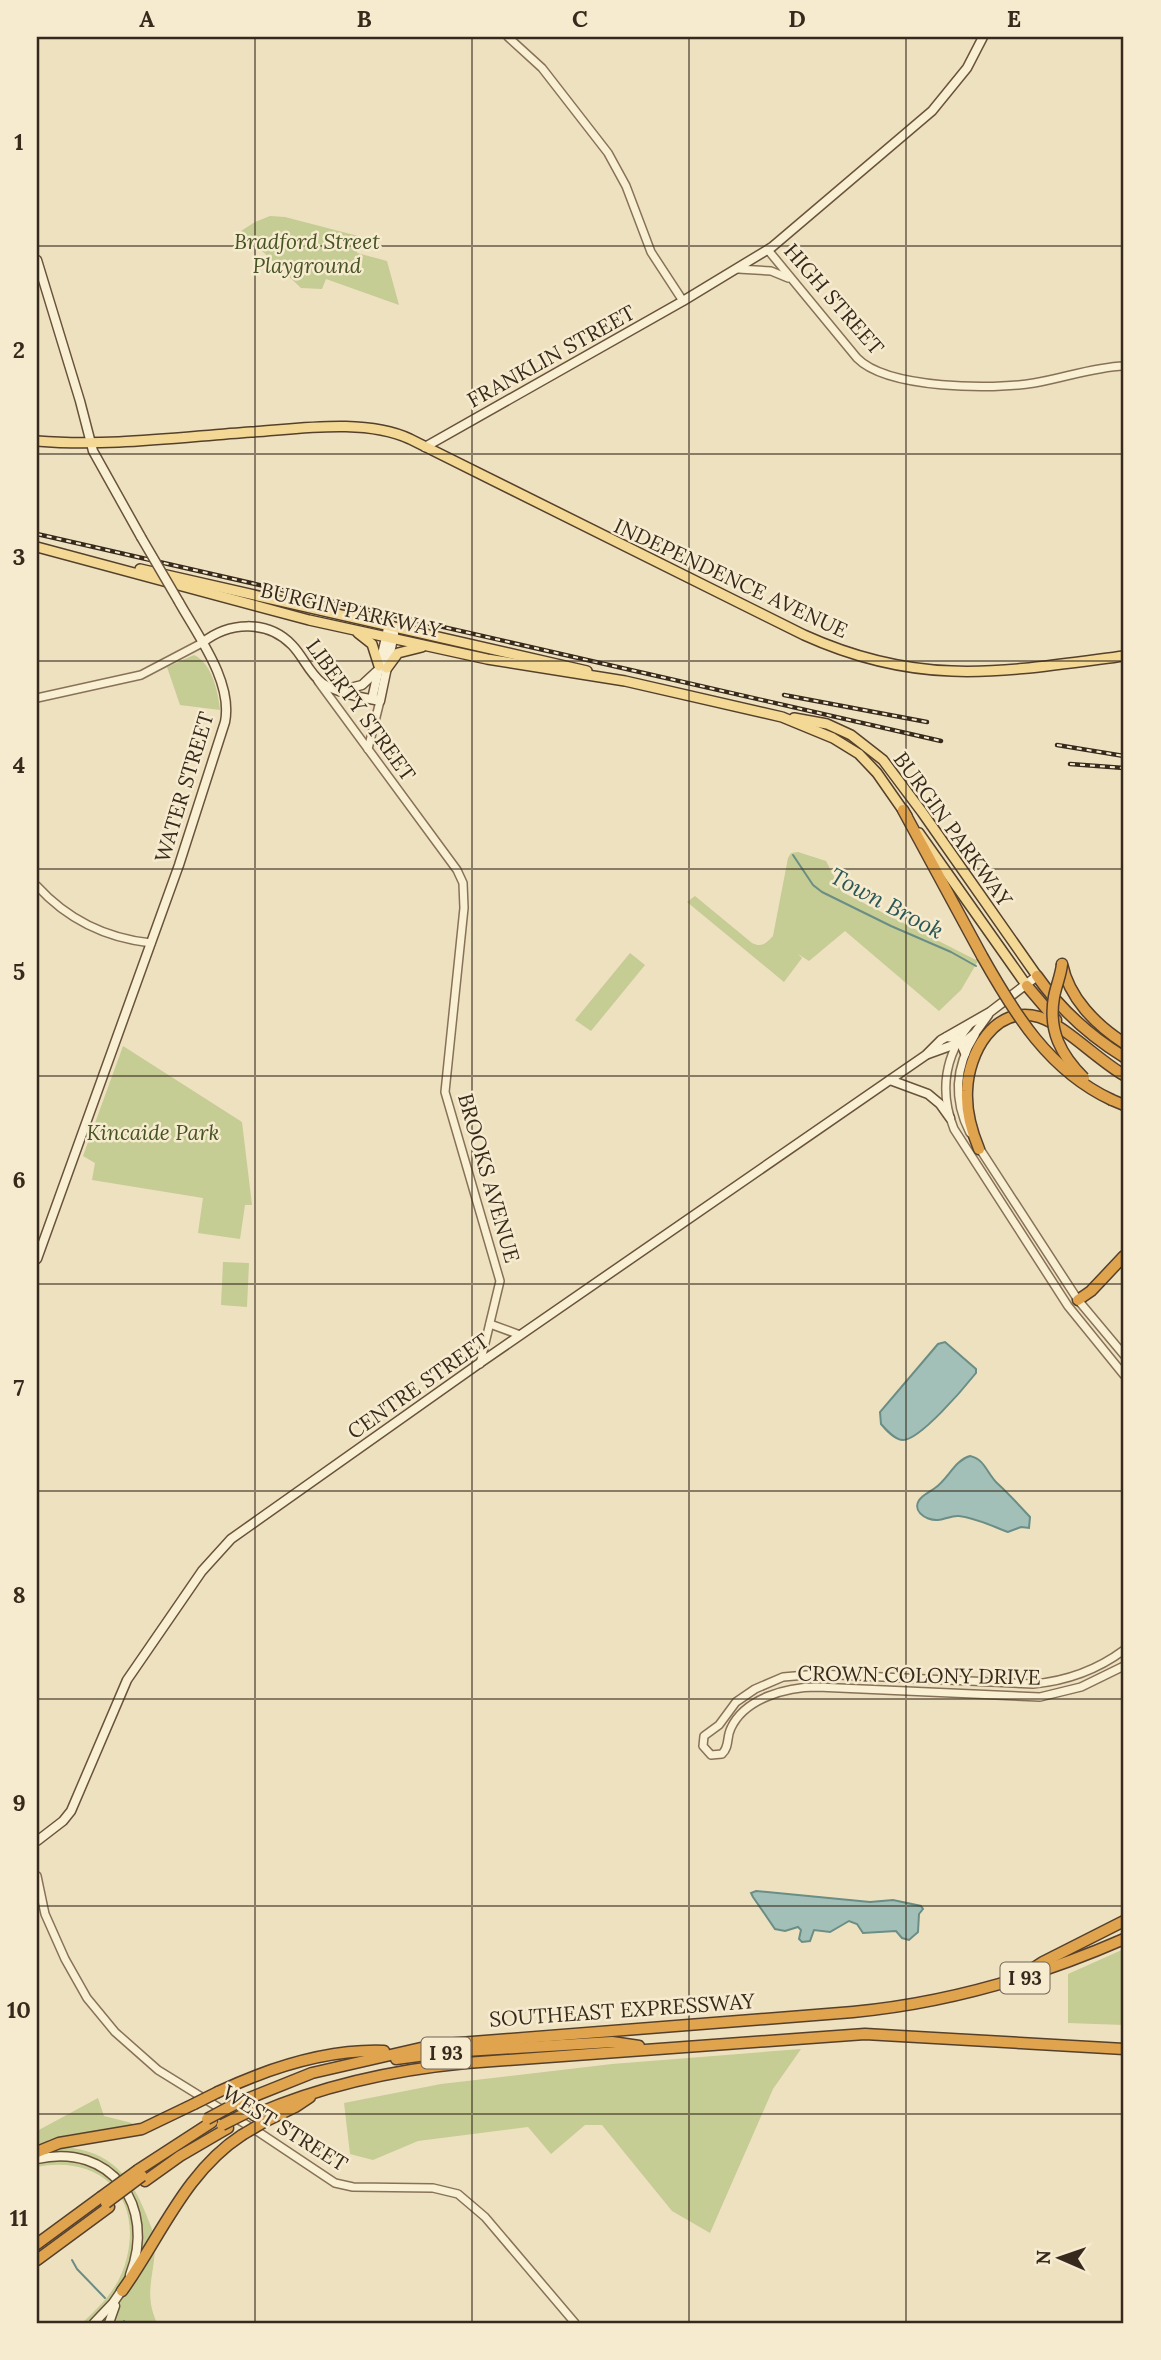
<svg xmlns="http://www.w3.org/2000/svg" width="1161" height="2360" font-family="Lora,serif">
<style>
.green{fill:#c5cc94}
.water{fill:#a3c0b8;stroke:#6a8e86;stroke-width:2}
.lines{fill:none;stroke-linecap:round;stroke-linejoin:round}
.stream{stroke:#6a8e86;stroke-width:2}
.tertiary-casing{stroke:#877258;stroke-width:10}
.secondary-casing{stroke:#69533b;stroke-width:11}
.primary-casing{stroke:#55402c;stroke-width:12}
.motorway-casing{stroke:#55402c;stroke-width:13}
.tertiary{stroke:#f9efd3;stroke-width:7}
.secondary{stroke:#f9efd3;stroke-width:8}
.primary{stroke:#f3d896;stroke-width:9}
.motorway{stroke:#e0a34e;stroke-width:10}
.rail-casing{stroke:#372a1c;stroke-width:4.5}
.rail{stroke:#f6ebcf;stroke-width:2;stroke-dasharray:5;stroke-linecap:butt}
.secondary-bridge-casing{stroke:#69533b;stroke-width:11;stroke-linecap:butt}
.motorway-bridge-casing{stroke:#55402c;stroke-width:13;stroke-linecap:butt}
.secondary-bridge{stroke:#f9efd3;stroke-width:8}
.motorway-bridge{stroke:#e0a34e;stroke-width:10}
.grid{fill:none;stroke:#372a1c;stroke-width:2;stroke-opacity:0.55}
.labels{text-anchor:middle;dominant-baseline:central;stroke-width:5;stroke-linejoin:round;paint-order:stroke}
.shield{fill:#f6ebcf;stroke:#706452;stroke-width:2}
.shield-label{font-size:19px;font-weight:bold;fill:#372a1c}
.park-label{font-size:21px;font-style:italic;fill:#465423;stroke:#f6ebcf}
.street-label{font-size:21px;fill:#372a1c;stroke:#f6ebcf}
.water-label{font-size:23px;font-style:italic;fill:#2b5755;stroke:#f6ebcf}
.neatline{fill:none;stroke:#372a1c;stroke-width:2.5}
.grid-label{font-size:23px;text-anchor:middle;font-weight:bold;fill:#372a1c}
</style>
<rect width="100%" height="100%" fill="#eee1c0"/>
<!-- green -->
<g class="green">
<polygon points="270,216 285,217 362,237 357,253 387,261 399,305 326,279 322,289 301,288 241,231 255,222"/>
<path d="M194,655C212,663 218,692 220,710L180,705L167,667Z"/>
<path d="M798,852L826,861L842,892L978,961L961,990L939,1011L845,931L809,961L798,954L802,958L784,982L687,902L695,896L752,943C762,948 766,943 773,936L788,858L791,853Z"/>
<polygon points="630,953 645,965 591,1031 575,1020"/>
<polygon points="123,1046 242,1122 252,1205 245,1205 240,1239 198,1233 203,1198 92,1180 95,1163 83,1156"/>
<polygon points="223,1262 249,1263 247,1307 221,1305"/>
<polygon points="1124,1949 1124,2025 1068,2023 1068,1974"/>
<polygon points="801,2049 773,2089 710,2233 672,2211 602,2125 585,2125 551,2154 528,2127 418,2141 373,2160 350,2154 344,2103 441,2084 612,2064"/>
<path d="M98,2098L104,2116L132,2123L133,2126L68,2135L48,2140L53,2147C102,2146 129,2170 146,2214C149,2223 156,2235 155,2244C155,2275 143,2293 157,2323H82C102,2305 121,2285 127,2257C142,2194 98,2155 37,2167V2131Z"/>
</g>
<!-- water -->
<g class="water">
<path d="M945,1342L976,1369V1373C964,1388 920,1440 903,1440C896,1440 886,1430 881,1424L880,1412L938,1344Z"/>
<path d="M970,1456C985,1459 987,1474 998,1484C1009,1494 1019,1505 1030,1517L1029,1528L1021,1527L1008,1532C992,1526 976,1518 959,1516C952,1515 944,1520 938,1520C925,1521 909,1509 922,1497C925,1494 931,1491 935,1488C948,1479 955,1460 970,1456Z"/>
<polygon points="756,1891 870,1902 893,1900 921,1906 923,1909 919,1914 918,1932 909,1940 902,1938 896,1931 863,1933 857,1924 849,1921 830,1932 814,1930 810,1941 802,1942 799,1939 801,1930 798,1927 785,1931 775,1929 753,1897 751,1893"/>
</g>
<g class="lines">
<!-- stream -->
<g class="stream">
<polyline points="793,855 813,885 822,892 891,926 951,952 976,966"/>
<polyline points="72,2260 77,2269 105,2298"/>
<polyline points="124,2321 126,2323"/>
</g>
<defs>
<g id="tertiary">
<polyline points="508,37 542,68 608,153 626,186 651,252 683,301"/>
<path d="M768,250L857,358C887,389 993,390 1034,383C1065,378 1093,367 1124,366"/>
<polyline points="738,269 771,271 788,278"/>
<polyline points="318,681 457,870 463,883 464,908 445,1092 500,1281 480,1364"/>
<polyline points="37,698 141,675 202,643"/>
<polyline points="368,749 380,701"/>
<path d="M37,886C68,920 105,938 151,943"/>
<path d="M970,1024C945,1055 939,1091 954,1129L1068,1306L1124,1375"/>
<path d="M970,1133C953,1100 955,1067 975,1035"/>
<polyline points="978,1146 1078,1300 1124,1355"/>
<polyline points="490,1324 520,1335"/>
<path d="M1124,1650C1097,1670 1067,1681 1033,1684L818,1674L783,1677L755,1689L736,1702L719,1725L704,1736L703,1746L711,1755L722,1754C730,1746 726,1738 731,1728C745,1698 787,1687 817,1687L1040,1697L1081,1687L1124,1666"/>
<polyline points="37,1876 45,1914 65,1959 87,1998 115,2032 158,2070 260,2133 335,2183 353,2187 433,2188 458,2194 485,2217 575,2323"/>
</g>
<g id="secondary">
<polyline points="37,260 80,401 93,451 141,537"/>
<polyline points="425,447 683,301 772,247 932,111 967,68 983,37"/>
<path d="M202,643C228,622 267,619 292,645C303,656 309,673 322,683C339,694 361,697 380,701L394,634"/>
<polyline points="342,690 362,685 376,672"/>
<polyline points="372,699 389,624"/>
<polyline points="947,1037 959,1039 965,1053"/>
<polyline points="928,1054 967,1040 975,1033 988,1015"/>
<polyline points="890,1080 928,1094 940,1104 950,1118"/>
<path d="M37,1259L179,865L225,722C233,682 198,636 179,602"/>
<polyline points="37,1841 63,1821 71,1811 127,1680 202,1571 231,1539 477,1365 926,1055 941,1040 990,1012 1037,976"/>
<path d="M37,2159C111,2142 157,2206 130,2275"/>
<polyline points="94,2323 113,2303 124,2287"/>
<polyline points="109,2323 115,2306"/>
</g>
<g id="primary">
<path d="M37,441C108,447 180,437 251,432C298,429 365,418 410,439L804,635C921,688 1002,672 1124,656"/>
<polyline points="37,547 309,620 487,659 625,681 782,717 833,738 859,754 877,773 907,816"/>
<polyline points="140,569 587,671"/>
<polyline points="358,633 372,644 379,666"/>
<polyline points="387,668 398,653 422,647"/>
<polyline points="794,718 827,724 851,735 883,760 922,812 1037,976"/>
<polyline points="919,833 1027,986"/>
</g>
<g id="motorway">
<polyline points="903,810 982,956"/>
<path d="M1062,964C1069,998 1096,1025 1124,1043"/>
<path d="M1037,976C1060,1009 1090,1036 1124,1057"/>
<polyline points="1027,986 1056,1020"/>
<polyline points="1112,1100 1124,1105"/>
<path d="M979,1149C971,1130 966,1111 967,1091C968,1054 994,1004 1039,1017C1063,1024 1099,1061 1124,1075"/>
<polyline points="1078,1300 1091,1291 1124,1256"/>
<polyline points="1023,1975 1043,1962 1124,1921"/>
<polyline points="396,2059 449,2052 612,2042 639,2046"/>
<path d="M218,2092C269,2068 328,2049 384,2051"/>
<path d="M237,2103L312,2073L434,2045L853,2012C948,2003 1037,1977 1124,1939"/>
<path d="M254,2115C323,2085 392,2070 466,2063L865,2034L1124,2049"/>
<polyline points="264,2122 295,2107 310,2097"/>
<polyline points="37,2152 59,2143 142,2129 194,2104"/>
<polyline points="138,2170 212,2122"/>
<polyline points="145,2181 180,2156 228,2128"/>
<polyline points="37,2244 101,2197"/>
<polyline points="37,2260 109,2207"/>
<path d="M122,2291C160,2238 185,2172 242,2135"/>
</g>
</defs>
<!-- tertiary casing -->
<use href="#tertiary" class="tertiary-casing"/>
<!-- secondary casing -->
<use href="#secondary" class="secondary-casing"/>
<!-- primary casing -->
<use href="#primary" class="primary-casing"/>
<!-- motorway casing -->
<use href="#motorway" class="motorway-casing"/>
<!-- tertiary -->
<use href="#tertiary" class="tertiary"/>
<!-- secondary -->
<use href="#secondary" class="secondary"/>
<!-- primary -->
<use href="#primary" class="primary"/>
<!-- motorway -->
<use href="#motorway" class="motorway"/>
<defs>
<g id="rail">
<polyline points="37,534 941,741"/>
<polyline points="784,695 927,722"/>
<polyline points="1057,745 1124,756"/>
<polyline points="1070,764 1124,768"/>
</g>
</defs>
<!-- rail casing -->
<use href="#rail" class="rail-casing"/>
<!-- rail -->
<use href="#rail" class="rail"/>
<defs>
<polyline id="secondary-bridge" points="141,537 179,602"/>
<g id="motorway-bridge">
<path d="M982,956C1014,1013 1049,1071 1112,1100"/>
<path d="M1062,964C1061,975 1056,986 1054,997C1048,1031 1061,1055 1084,1078"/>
<polyline points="194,2104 218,2092"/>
<polyline points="207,2119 237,2103"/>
<polyline points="222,2125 250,2111"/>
<polyline points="242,2135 264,2122"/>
<polyline points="101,2197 138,2170"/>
<polyline points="106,2203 142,2176"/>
</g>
</defs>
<!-- secondary-bridge casing -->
<use href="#secondary-bridge" class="secondary-bridge-casing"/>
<!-- motorway-bridge casing -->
<use href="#motorway-bridge" class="motorway-bridge-casing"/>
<!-- secondary-bridge -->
<use href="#secondary-bridge" class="secondary-bridge"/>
<!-- motorway-bridge -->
<use href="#motorway-bridge" class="motorway-bridge"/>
</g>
<!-- grid -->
<path class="grid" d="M255,37V2323M472,37V2323M689,37V2323M906,37V2323M37,246H1124M37,454H1124M37,661H1124M37,869H1124M37,1076H1124M37,1284H1124M37,1491H1124M37,1699H1124M37,1906H1124M37,2114H1124"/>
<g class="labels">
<!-- shield labels -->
<g class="shield">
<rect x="1000.5" y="1962.5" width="49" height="31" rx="5"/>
<rect x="421.5" y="2037.5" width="49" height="31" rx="5"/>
</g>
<g class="shield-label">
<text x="1025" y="1978">I 93</text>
<text x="446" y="2053">I 93</text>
</g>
<!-- park labels -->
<g class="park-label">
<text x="307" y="241">Bradford Street<tspan x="307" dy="24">Playground</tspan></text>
<text x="153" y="1132">Kincaide Park</text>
</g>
<!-- street labels -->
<g class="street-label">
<text transform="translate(834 299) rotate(49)">HIGH STREET</text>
<text transform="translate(551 356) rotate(-29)">FRANKLIN STREET</text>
<text transform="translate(731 578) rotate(25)">INDEPENDENCE AVENUE</text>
<text transform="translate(351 610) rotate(13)">BURGIN PARKWAY</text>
<text transform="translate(361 710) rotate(54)">LIBERTY STREET</text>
<text transform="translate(184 787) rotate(-73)">WATER STREET</text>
<text transform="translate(953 829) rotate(54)">BURGIN PARKWAY</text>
<text transform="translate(489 1178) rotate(74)">BROOKS AVENUE</text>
<text transform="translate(418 1386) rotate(-35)">CENTRE STREET</text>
<text transform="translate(919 1675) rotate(1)">CROWN COLONY DRIVE</text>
<text transform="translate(622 2010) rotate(-4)">SOUTHEAST EXPRESSWAY</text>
<text transform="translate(285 2128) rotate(32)">WEST STREET</text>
</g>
<!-- water labels -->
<g class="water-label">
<text transform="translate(887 903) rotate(28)">Town Brook</text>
</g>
</g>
<!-- border -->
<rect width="1161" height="2360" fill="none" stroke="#f6ebcf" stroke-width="77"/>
<!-- north arrow -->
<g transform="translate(1060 2258) rotate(272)" stroke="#f6ebcf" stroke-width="5" paint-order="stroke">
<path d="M0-5L12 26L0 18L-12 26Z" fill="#372a1c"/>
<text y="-10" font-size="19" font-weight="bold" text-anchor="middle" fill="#372a1c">N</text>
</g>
<rect x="38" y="38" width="1084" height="2284" class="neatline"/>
<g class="grid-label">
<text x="147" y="27">A</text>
<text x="364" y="27">B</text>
<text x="580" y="27">C</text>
<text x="797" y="27">D</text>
<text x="1014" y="27">E</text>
<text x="19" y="150">1</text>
<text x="19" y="358">2</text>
<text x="19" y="565">3</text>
<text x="19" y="773">4</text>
<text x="19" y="980">5</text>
<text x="19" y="1188">6</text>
<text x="19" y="1396">7</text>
<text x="19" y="1603">8</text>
<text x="19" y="1811">9</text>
<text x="19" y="2018">10</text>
<text x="19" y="2226">11</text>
</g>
</svg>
